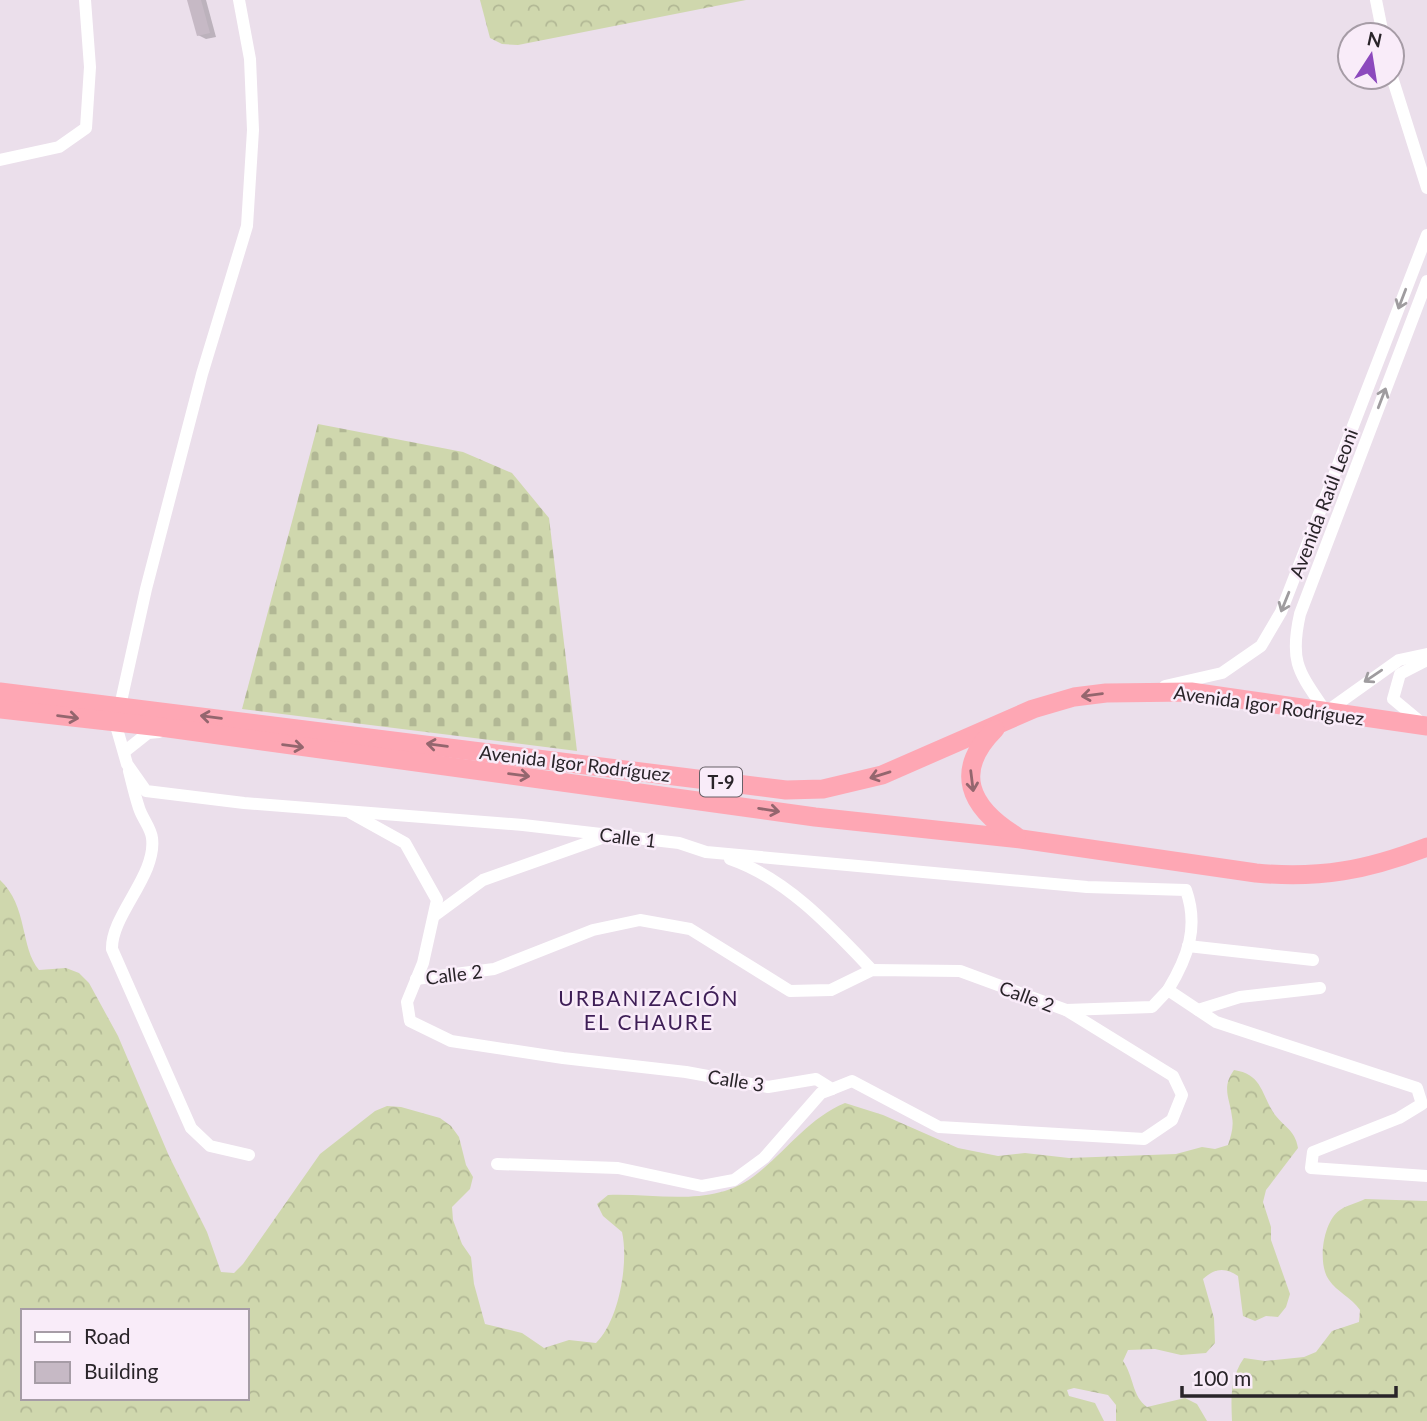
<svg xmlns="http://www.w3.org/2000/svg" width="1427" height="1421" font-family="Lato,sans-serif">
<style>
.forest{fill:url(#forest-crowns);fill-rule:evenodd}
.cemetery{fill:url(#cemetery-stones)}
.shadow{fill:#0003}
.building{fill:#c6b9c5}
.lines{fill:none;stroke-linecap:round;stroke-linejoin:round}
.minor{stroke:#fff;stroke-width:12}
.trunk{stroke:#fea7b4;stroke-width:19}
.oneway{stroke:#9f9c9f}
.oneway2{stroke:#94666e}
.labels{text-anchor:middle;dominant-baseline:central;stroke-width:5;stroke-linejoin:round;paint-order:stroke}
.shield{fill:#f9ecf9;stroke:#676067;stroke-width:2}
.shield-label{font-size:18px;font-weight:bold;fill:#292429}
.street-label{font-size:19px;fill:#292429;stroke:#f9ecf9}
.neighbourhood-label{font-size:21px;letter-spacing:2px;fill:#3e1e56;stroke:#f9ecf9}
</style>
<defs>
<pattern id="forest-crowns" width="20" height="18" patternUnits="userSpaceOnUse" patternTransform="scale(1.75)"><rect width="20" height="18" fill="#cfd7ad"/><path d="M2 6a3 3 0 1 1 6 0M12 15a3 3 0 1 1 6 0" fill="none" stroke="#b2b895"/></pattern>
<pattern id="cemetery-stones" width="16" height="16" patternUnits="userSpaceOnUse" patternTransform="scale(1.75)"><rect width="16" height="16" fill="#cfd7ad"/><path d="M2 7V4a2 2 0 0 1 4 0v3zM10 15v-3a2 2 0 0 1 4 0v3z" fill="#b2b895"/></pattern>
</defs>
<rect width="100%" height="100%" fill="#ebdfeb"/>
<!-- forest -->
<g class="forest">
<polygon points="480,0 746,0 518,45 502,44 490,38"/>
<path d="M0,880C28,906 20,947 39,970L66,968L79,973L89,983L118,1036L169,1156L207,1232L221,1272L234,1273L243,1264L320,1154L375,1111L387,1106L401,1107L440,1118L451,1126L459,1137L466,1165L473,1177L470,1189L452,1207L453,1220L462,1244L471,1257L474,1284L485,1324L522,1333L544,1348L569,1340L596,1343C619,1321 629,1262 622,1232L603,1216L597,1204L608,1195C658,1193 715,1209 758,1173C788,1149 809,1118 845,1103L883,1115L958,1148L998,1156L1025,1153L1069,1158L1176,1154L1202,1147L1215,1149L1228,1145C1231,1136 1234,1127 1232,1117C1230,1098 1221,1088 1234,1070C1261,1074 1261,1092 1273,1112C1283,1127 1295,1129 1298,1148L1266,1190L1263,1202L1271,1227V1240L1290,1294L1286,1307L1278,1317L1266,1316L1255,1321L1243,1316L1238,1276C1224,1267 1216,1268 1203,1279L1214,1318L1215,1343L1206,1353L1181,1355L1155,1349L1128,1350L1123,1361C1134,1377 1132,1396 1147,1407L1185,1398L1197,1404L1207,1421H1116V1405L1108,1395L1074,1388L1067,1390L1069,1396L1095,1403L1104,1421H0ZM23,1311H247V1398H23Z"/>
<path d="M1365,1199L1427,1201V1421H1232C1231,1398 1230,1378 1244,1358L1265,1361L1304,1357L1316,1352L1332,1331L1359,1322L1360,1310C1351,1297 1337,1292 1329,1280C1317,1264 1323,1221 1340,1210C1347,1205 1357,1203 1365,1199Z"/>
</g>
<!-- cemetery -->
<polygon class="cemetery" points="318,424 463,452 512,473 549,518 577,751 242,709"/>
<!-- shadow -->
<polygon class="shadow" points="189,0 206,0 216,37 206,39 198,35"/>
<!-- building -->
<polygon class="building" points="187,0 201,0 210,33 197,36"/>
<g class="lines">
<!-- minor -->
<g class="minor">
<polyline points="1376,0 1383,35"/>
<polyline points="1392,77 1427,188"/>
<polyline points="0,160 59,147 86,128 90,67 85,0"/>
<path d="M1427,281L1300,614C1289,663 1299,672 1326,712L1399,660L1427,654"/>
<polyline points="1165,686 1222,673 1261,646 1281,612 1427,235"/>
<polyline points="120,706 146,589 202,374 247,226 253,130 250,59 239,0"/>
<path d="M115,722L127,764L146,791L244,803L523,825L679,843L706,852L858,866L1087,887L1186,890C1199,927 1188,957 1168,990"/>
<polyline points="1423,724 1393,699 1400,674 1427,660"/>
<polyline points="124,752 148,733 159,732"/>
<path d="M129,771C132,783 135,796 139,808C142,818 151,828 152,838C157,875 111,915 112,949L191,1128L210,1146L249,1155"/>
<polyline points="351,813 405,843 437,900 423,963 407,1002 410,1021 451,1041 563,1058 686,1072 768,1087 816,1079 832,1089 852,1081 939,1127 1144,1139 1172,1120 1182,1095 1173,1076 1066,1010"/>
<path d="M730,859C786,878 832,928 872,970"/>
<polyline points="434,916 483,880 607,836"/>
<polyline points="1188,946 1313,960"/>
<polyline points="416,979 494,969 593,930 640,920 690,929 790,991 831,990 872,970 960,971 1066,1010 1152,1007 1168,990 1216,1022 1417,1088 1422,1104 1399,1118 1313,1152 1311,1168 1427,1176"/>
<polyline points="1198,1010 1240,997 1320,988"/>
<polyline points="497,1164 618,1168 702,1186 734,1180 764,1158 821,1093 832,1089"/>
</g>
<!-- trunk -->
<g class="trunk">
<polyline points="0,692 786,790 823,789 882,775 1033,709 1074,697 1106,693 1191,692 1427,726"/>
<path d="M0,709L161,727L815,817L1021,839L1256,873C1320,879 1367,870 1427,847"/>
<path d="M995,729C953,771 969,807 1016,836"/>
</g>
</g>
<!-- one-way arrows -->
<defs><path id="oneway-shaft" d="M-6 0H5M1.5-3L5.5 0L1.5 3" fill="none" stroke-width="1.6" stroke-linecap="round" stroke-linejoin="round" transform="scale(1.75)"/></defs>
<g class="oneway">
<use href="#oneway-shaft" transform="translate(1402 299) rotate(111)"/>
<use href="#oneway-shaft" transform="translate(1382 398) rotate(-69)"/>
<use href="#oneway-shaft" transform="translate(1285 602) rotate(112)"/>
<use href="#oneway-shaft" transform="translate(1373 676) rotate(146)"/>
</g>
<g class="oneway2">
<use href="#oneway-shaft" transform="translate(1092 695) rotate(173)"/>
<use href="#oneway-shaft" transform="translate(68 717) rotate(7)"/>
<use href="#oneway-shaft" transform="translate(211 717) rotate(-173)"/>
<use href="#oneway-shaft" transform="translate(437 745) rotate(-173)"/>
<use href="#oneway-shaft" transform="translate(293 746) rotate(7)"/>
<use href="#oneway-shaft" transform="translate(519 775) rotate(7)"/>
<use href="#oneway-shaft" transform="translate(880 775) rotate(163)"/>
<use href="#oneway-shaft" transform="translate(972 781) rotate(83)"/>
<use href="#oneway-shaft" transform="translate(769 810) rotate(9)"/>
</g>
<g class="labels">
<!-- shield labels -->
<rect class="shield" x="700" y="767.5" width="42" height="29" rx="5"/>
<g class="shield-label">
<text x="721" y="782">T-9</text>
</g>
<!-- street labels -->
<g class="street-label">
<text transform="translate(1323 503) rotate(-69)">Avenida Raúl Leoni</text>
<text transform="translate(1269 705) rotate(8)">Avenida Igor Rodríguez</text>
<text transform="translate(575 763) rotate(7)">Avenida Igor Rodríguez</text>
<text transform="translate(628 837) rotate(7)">Calle 1</text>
<text transform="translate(454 974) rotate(-7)">Calle 2</text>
<text transform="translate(1027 996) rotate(20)">Calle 2</text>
<text transform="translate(736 1080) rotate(9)">Calle 3</text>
</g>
<!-- neighbourhood labels -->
<g class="neighbourhood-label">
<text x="649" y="997">URBANIZACIÓN<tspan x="649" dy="24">EL CHAURE</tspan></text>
</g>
</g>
<!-- legend -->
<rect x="21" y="1309" width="228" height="91" fill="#f9ecf9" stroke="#a69ca6" stroke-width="2"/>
<rect x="35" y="1332" width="35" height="10" fill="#ffffff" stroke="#a69ca6" stroke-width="2"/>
<text x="84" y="1344" font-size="21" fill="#292429">Road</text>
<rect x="35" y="1362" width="35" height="21" fill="#c6b9c5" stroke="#a69ca6" stroke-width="2"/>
<text x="84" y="1379" font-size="21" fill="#292429">Building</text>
<!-- north arrow -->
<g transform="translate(1371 56) rotate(12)"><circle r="33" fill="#f9ecf9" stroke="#a69ca6" stroke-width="2"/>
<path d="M0-5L12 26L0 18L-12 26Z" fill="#8c49bd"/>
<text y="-10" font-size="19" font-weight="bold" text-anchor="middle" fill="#292429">N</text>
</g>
<!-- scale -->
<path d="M1182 1386v10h214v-10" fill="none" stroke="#292429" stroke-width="3.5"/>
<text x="1192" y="1386" font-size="21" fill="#292429" stroke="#f9ecf9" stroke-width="5" paint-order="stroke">100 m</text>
</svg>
